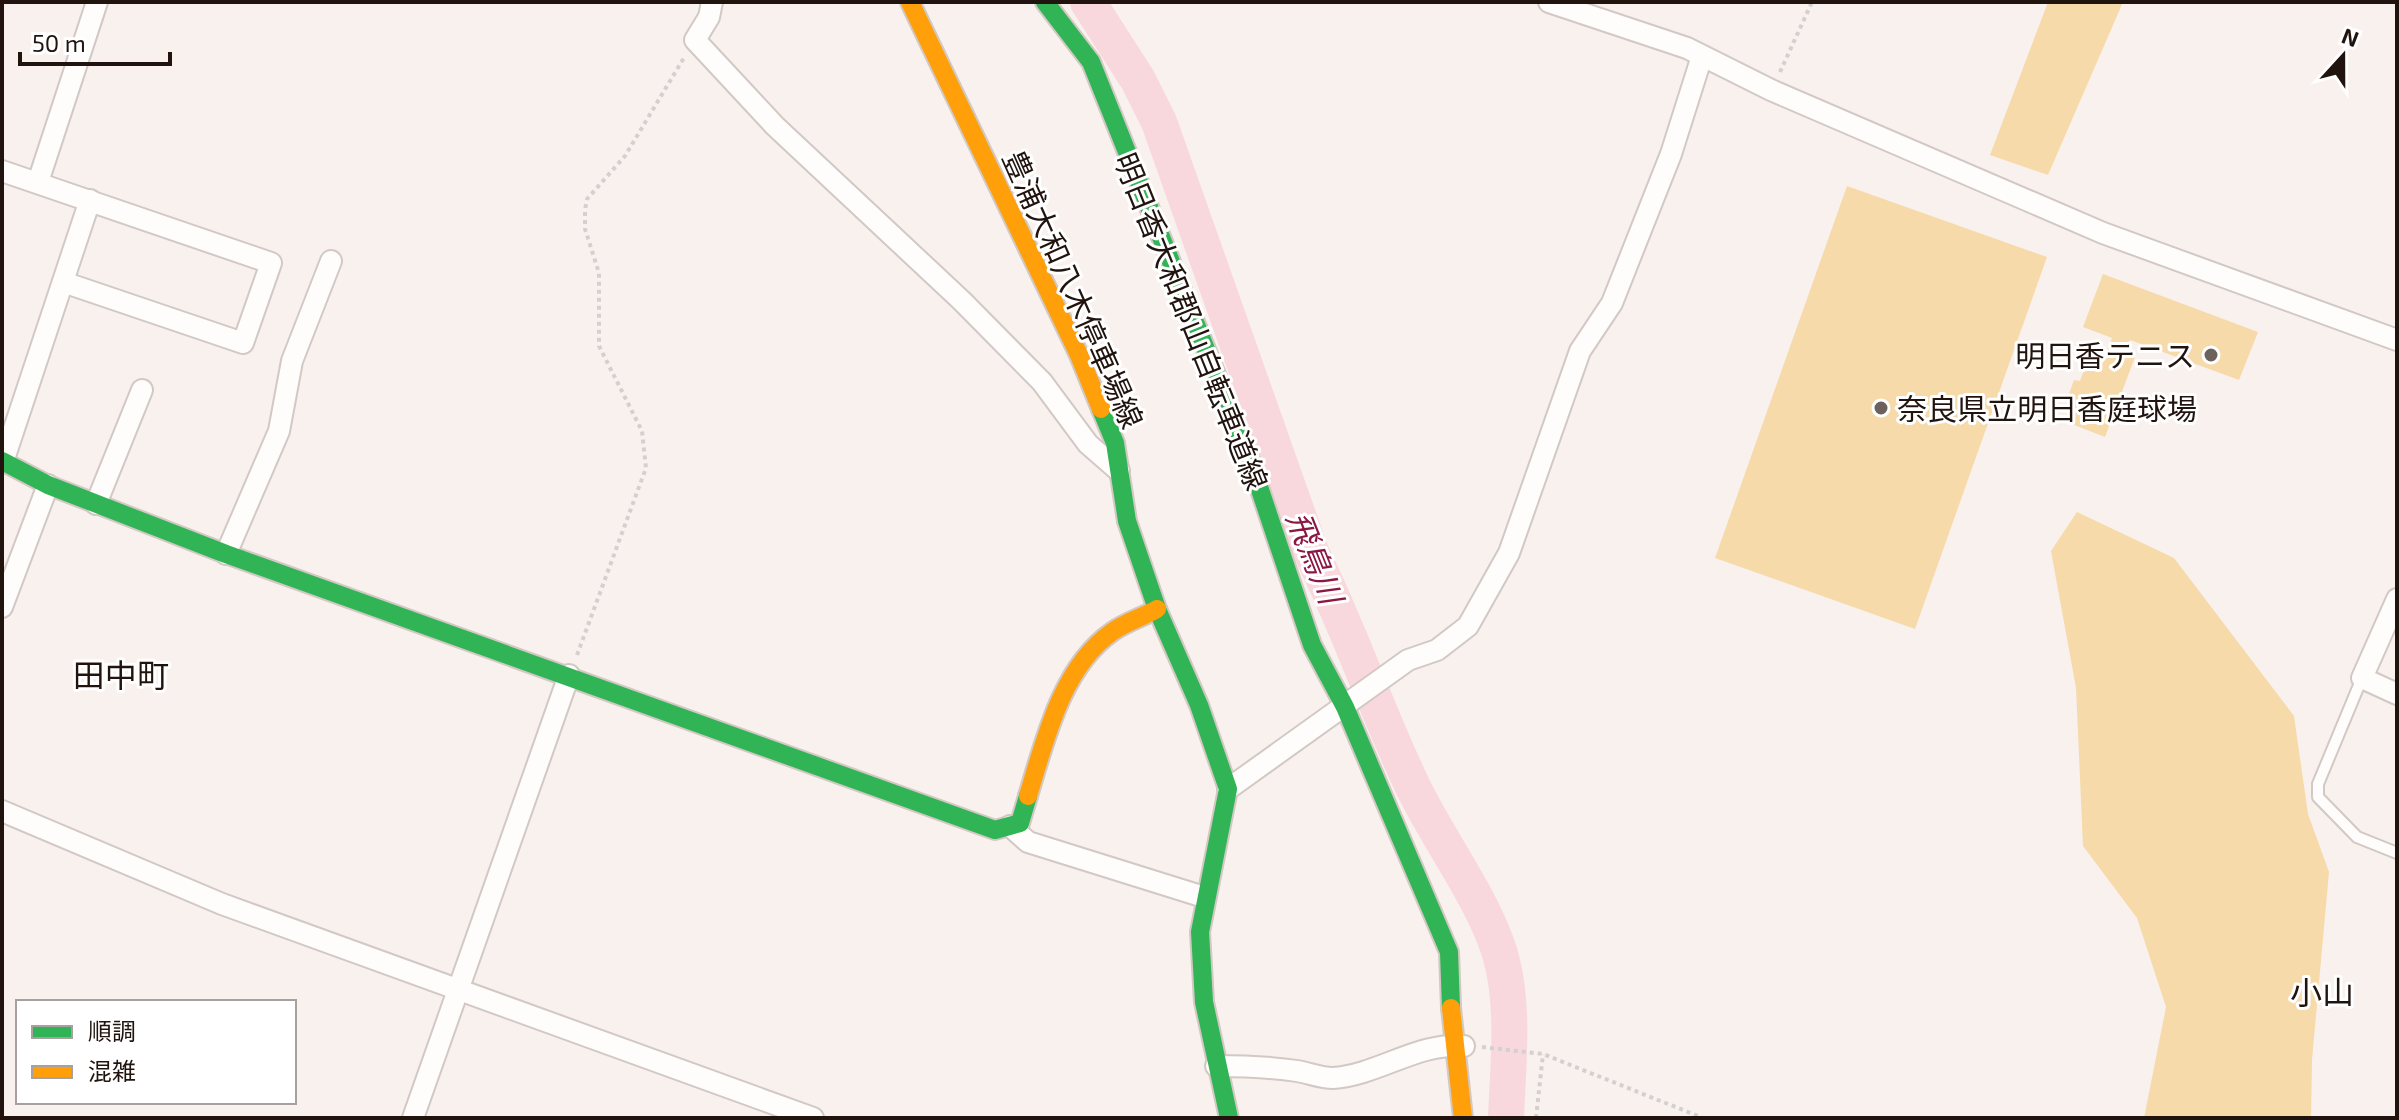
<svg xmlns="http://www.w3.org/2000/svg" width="2399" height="1120" font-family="'Exo 2','Noto Sans JP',sans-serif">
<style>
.green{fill:#f6daaa}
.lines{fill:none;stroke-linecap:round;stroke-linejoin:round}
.river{stroke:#f8d8dd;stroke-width:36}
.lane-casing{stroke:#d2c8c4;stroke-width:14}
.street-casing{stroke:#d2c8c4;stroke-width:24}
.fast-casing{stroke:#d2c8c4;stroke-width:22}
.slow-casing{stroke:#d2c8c4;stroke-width:22}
.path{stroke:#d4d0cf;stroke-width:4;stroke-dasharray:4 4;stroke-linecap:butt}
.lane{stroke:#fefdfc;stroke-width:10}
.street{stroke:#fefdfc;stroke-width:20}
.fast{stroke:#30b455;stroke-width:18}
.slow{stroke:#ff9f0a;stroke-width:18}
.poi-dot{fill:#6d615d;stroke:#fff;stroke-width:3}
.labels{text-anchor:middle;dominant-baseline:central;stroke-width:6;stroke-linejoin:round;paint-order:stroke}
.street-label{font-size:30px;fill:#21140f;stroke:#fff}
.poi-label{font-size:30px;fill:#21140f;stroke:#fff;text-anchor:end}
.water-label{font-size:32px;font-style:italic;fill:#8b1743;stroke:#fff}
.neighbourhood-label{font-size:32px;fill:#21140f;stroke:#fff}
</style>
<rect width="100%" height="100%" fill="#f9f1ed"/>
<!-- green -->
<g class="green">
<polygon points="2048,2 2123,2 2048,175 1990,155"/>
<polygon points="1847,186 2047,257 1915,629 1715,558"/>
<polygon points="2103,274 2258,332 2239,380 2130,340 2125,353 2135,357 2105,437 2064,421 2074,396 2069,394 2074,380 2080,381 2085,367 2099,372 2112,338 2083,327"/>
<polygon points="2077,512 2174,558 2294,716 2308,814 2329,872 2312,1060 2311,1118 2144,1118 2166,1007 2137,918 2083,846 2076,688 2051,551"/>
</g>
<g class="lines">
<!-- river -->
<path class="river" d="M1088,2L1138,80L1159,122L1311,552C1349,628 1376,710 1413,787C1438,839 1484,900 1500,954C1515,1005 1508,1065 1506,1118"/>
<defs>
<polyline id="lane" points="2362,678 2318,784 2318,797 2357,837 2397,853"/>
<g id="street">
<polyline points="712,2 709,17 695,40 775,126 962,301 1042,382 1088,444 1119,471"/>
<polyline points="1549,2 1687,48 1771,90 2103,233 2397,340"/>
<polyline points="2,171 271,263 243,343 63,282"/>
<polyline points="38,182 97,2"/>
<polyline points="3,462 90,200"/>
<polyline points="96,504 142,390"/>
<polyline points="226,554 279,431 292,361 331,261"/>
<polyline points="2397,599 2362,678 2397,694"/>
<polyline points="2,607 48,485"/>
<polyline points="1228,789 1408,660 1437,650 1468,626 1509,553 1580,351 1612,303 1671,154 1702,56"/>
<polyline points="2,811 222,904 813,1118"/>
<polyline points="1010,826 1028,842 1204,897"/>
<path d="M1216,1066C1243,1066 1270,1067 1297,1071C1309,1073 1321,1078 1333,1078C1378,1075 1418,1042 1464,1046"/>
<polyline points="413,1118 569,675"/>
</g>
<g id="fast">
<polyline points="1045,2 1091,62 1249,457 1312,645 1345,707 1449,952 1451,1008"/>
<polyline points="1101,409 1115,443 1127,521 1157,609 1199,705 1228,789 1200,932 1204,1002 1229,1118"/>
<polyline points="2,461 48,485 226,554 995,830 1020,823 1028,796"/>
</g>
<g id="slow">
<polyline points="910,2 1079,355 1101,409"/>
<path d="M1028,796C1045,740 1062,667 1112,632C1126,622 1143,617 1157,609"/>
<polyline points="1451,1008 1463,1118"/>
</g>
</defs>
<!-- lane casing -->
<use href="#lane" class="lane-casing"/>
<!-- street casing -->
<use href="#street" class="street-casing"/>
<!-- fast casing -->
<use href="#fast" class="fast-casing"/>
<!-- slow casing -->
<use href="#slow" class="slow-casing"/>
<!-- path -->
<g class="path">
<polyline points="1780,72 1812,2"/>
<polyline points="577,655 646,468 642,431 599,346 599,273 585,229 585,210 587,199 625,156 685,56"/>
<polyline points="1482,1047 1543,1054 1703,1118"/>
<polyline points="1536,1118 1543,1054"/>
</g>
<!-- lane -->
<use href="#lane" class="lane"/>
<!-- street -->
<use href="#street" class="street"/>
<!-- fast -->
<use href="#fast" class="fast"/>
<!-- slow -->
<use href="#slow" class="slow"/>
</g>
<!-- markers -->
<g class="poi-dot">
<circle cx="2211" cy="355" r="8"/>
<circle cx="1881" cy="408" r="8"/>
</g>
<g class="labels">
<!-- street labels -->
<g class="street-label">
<text transform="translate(1074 289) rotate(66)">豊浦大和八木停車場線</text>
<text transform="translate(1192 321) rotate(68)">明日香大和郡山自転車道線</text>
</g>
<!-- poi labels -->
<g class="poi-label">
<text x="2195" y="355">明日香テニス</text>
<text x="1897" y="408" text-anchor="start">奈良県立明日香庭球場</text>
</g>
<!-- water labels -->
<g class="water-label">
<text transform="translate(1316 557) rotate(68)">飛鳥川</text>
</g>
<!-- neighbourhood labels -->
<g class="neighbourhood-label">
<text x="121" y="674">田中町</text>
<text x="2322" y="991">小山</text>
</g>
</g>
<!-- border -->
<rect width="2399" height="1120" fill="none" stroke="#21140f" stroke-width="8"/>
<!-- legend -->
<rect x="16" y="1000" width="280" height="104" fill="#ffffff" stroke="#a6a19f" stroke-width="2"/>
<rect x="32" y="1026" width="40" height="12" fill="#30b455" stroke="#a6a19f" stroke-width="2"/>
<text x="88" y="1040" font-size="24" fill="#21140f">順調</text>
<rect x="32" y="1066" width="40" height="12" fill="#ff9f0a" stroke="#a6a19f" stroke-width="2"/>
<text x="88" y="1080" font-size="24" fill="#21140f">混雑</text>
<!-- north arrow -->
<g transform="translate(2343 56) rotate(21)" stroke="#ffffff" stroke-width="6" paint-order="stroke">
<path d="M0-6L14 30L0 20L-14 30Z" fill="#21140f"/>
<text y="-12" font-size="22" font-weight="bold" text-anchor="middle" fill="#21140f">N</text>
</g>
<!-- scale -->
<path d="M20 52v12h150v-12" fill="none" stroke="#21140f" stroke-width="4"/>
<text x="32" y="52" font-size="24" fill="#21140f" stroke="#ffffff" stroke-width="6" paint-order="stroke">50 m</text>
</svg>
